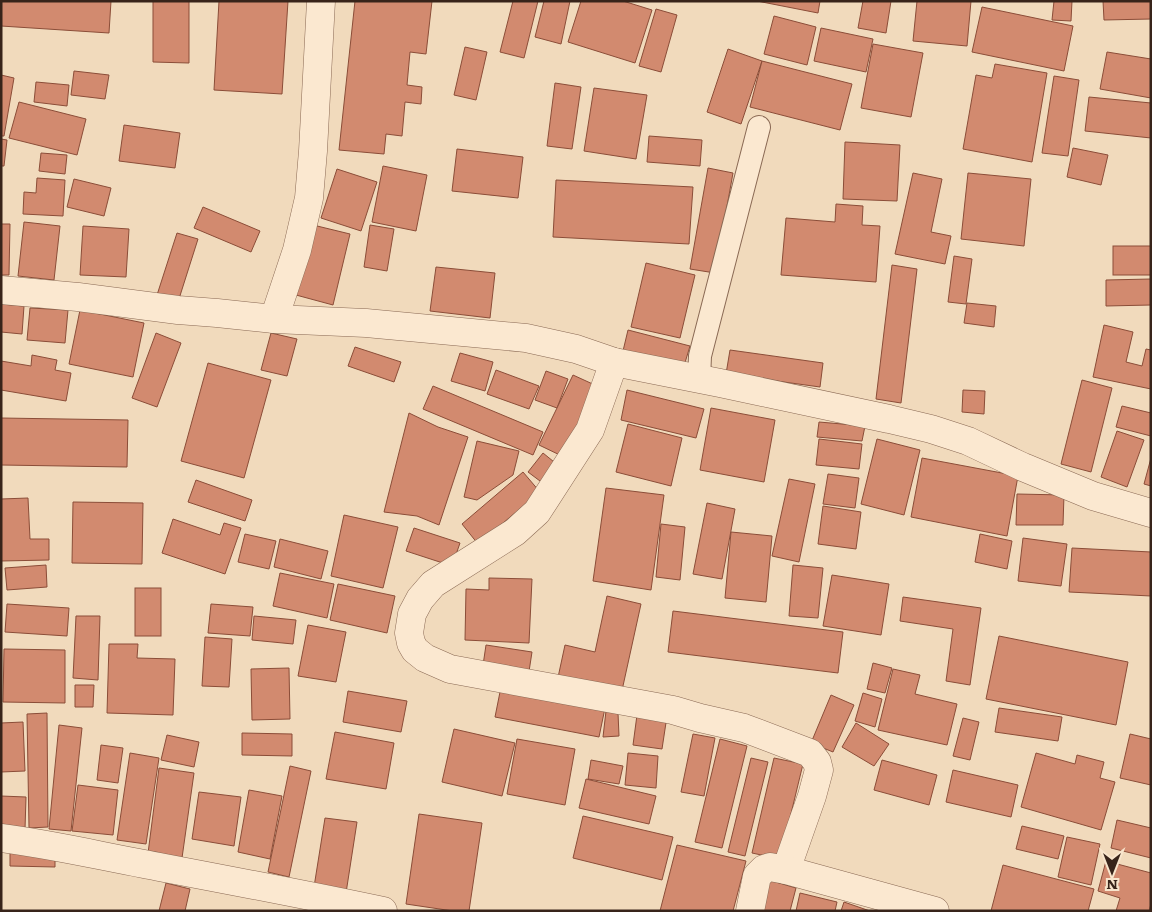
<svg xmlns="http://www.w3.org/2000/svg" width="1152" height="912" font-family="Literata,serif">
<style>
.building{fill:#d28a6f;stroke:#8b4d38}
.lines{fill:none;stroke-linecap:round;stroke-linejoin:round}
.lane-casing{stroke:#8a6954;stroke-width:24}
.street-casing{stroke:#8a6954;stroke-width:29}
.lane{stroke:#fbe8d0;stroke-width:22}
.street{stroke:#fbe8d0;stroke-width:28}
</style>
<rect width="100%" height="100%" fill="#f1dabc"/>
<!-- building -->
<g class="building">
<polygon points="1,1 111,1 109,33 1,26"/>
<polygon points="153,1 189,1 189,63 153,62"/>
<polygon points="219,1 288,1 282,94 214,90"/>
<polygon points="355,1 432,1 426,54 410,52 407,85 422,87 421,104 405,102 402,136 386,134 384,154 339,150"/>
<polygon points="513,1 538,1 524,58 500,52"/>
<polygon points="544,1 570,1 561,44 535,37"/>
<polygon points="581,1 623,1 652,10 635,63 568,42"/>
<polygon points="757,1 820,1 818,13"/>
<polygon points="863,1 891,1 886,33 858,28"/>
<polygon points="917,1 971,1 967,46 913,41"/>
<polygon points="1054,1 1072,1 1071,21 1052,20"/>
<polygon points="1103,1 1151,1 1151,19 1104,20"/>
<polygon points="982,7 1073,26 1064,71 972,52"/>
<polygon points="656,9 677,15 661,72 639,66"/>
<polygon points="774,16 816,27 807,65 764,54"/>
<polygon points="821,28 873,39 866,72 814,61"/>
<polygon points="873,44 923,53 911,117 861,108"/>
<polygon points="465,47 487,52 476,100 454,95"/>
<polygon points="728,49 762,61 741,124 707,112"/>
<polygon points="1107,52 1151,59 1151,98 1100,89"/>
<polygon points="762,61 852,84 840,130 750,107"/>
<polygon points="995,64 1047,73 1032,162 963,149 976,75 992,78"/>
<polygon points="74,71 109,75 105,99 71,95"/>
<polygon points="1,75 14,78 4,136 1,136"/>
<polygon points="1054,76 1079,80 1068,156 1042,153"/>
<polygon points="36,82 69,85 67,106 34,102"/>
<polygon points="555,83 581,87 572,149 547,146"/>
<polygon points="594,88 647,95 636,159 584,151"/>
<polygon points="1089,97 1151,103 1151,138 1085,131"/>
<polygon points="19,102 86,119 77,155 9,138"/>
<polygon points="124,125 180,133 175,168 119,161"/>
<polygon points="649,136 702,140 700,166 647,162"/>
<polygon points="1,139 7,140 4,166 1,166"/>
<polygon points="845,142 900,145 897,201 843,199"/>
<polygon points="1073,148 1108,155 1101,185 1067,177"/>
<polygon points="457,149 523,157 518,198 452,191"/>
<polygon points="41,153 67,155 65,174 39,171"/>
<polygon points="383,166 427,175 416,231 372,222"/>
<polygon points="708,168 733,173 715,273 690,269"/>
<polygon points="337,169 377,182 361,231 321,218"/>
<polygon points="913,173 942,179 931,232 951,236 945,264 895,254"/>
<polygon points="968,173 1031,179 1024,246 961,239"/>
<polygon points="37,178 65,180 63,216 23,214 24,192 36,193"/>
<polygon points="74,179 111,188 104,216 67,207"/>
<polygon points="556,180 693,187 689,244 553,237"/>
<polygon points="836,204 863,206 862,225 880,226 876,282 781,275 786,218 835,222"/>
<polygon points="203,207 260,231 251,252 194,228"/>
<polygon points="24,222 60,226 54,280 18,276"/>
<polygon points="1,224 10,224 9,275 1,275"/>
<polygon points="313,225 350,234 333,305 296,295"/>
<polygon points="370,225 394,229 387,271 364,267"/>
<polygon points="83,226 129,229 126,277 80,275"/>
<polygon points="177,233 198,239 178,302 157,295"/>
<rect x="1113" y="246" width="38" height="29"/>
<polygon points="954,256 972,259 966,304 948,302"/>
<polygon points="646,263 695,275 680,338 631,327"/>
<polygon points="892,265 917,269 901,403 876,399"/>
<polygon points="436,267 495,273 490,318 430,311"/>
<polygon points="1151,279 1151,305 1106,306 1106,280"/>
<polygon points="967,303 996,306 994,327 964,323"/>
<polygon points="1,304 24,306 22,334 1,332"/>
<polygon points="30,308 68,310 65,343 27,340"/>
<polygon points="80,310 144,323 133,377 69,364"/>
<polygon points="1104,325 1133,332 1126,362 1142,366 1146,349 1151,350 1151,389 1093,377"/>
<polygon points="628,330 690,346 684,366 623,351"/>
<polygon points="156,333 181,343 157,407 132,398"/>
<polygon points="271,333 297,339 287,376 261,370"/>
<polygon points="355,347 401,362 394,382 348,366"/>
<polygon points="730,350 823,363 820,387 726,374"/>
<polygon points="460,353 493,362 485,391 451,381"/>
<polygon points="32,355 57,360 55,370 71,373 66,401 1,390 1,361 31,366"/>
<polygon points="208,363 271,380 244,478 181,461"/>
<polygon points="496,370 539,386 529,409 487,394"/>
<polygon points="546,371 568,379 557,408 535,400"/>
<polygon points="573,375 597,386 564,457 539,445"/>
<polygon points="1082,380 1112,388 1091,472 1061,464"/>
<polygon points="433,386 543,432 533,455 423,409"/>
<polygon points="627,390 704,409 696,438 621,420"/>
<polygon points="963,390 985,391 984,414 962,412"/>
<polygon points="1122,406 1151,413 1151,436 1116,427"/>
<polygon points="711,408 775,420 764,482 700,470"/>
<polygon points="409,413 438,427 468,437 439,525 417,516 384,512"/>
<polygon points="1,418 128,420 127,467 1,465"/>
<polygon points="819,422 865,426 862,441 817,437"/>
<polygon points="628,424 682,438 671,486 616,472"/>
<polygon points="1117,431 1144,440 1127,487 1101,477"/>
<polygon points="819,439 862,444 859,469 816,465"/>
<polygon points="877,439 920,450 904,515 861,504"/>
<polygon points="477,441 519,451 513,475 477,500 464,497"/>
<polygon points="543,453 559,466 544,484 528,472"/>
<polygon points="922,458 1018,476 1007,536 911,517"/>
<polygon points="1151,458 1151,486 1144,484"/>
<polygon points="523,472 540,492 478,544 462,524"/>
<polygon points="828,474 859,478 855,508 823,504"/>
<polygon points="789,479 815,484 799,562 772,556"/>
<polygon points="196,480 252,500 245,521 188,502"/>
<polygon points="606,488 664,495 651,590 593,581"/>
<polygon points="1017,494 1064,495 1063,525 1016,525"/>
<polygon points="28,498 30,539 49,539 49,560 1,561 1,499"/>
<polygon points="73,502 143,503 142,564 72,563"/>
<polygon points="707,503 735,509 722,579 693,574"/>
<polygon points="823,506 861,512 856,549 818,544"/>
<polygon points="344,515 398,527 383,588 331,576"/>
<polygon points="173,519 220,535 224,523 241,528 225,574 162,553"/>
<polygon points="661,524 685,527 680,580 656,577"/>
<polygon points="414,528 460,543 452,566 406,551"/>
<polygon points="731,532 772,536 766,602 725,598"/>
<polygon points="245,534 276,541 269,569 238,562"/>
<polygon points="980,534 1012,541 1007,569 975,562"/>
<polygon points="1023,538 1067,544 1061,586 1018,581"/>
<polygon points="280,539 328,551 321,579 274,567"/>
<polygon points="1072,548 1151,552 1151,596 1069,592"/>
<polygon points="46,565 47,587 7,590 5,568"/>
<polygon points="793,565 823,568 818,618 789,616"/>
<polygon points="280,573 334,584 327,618 273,606"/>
<polygon points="832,575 889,584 881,635 823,626"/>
<polygon points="489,578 532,579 529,643 465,640 466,589 489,590"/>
<polygon points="338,584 395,596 387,633 330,620"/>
<rect x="135" y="588" width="26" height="48"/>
<polygon points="607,596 641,604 621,695 557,682 565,645 595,652"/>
<polygon points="903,597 981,608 970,685 946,681 953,629 900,621"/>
<polygon points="7,604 69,608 67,636 5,632"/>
<polygon points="211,604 253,607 250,636 208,633"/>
<polygon points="673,611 843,632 838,673 668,652"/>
<polygon points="76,616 100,616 98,680 73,678"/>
<polygon points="254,616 296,620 293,644 252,640"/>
<polygon points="308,625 346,632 336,682 298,676"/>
<polygon points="999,636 1128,662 1116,725 986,699"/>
<polygon points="205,637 232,639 229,687 202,686"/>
<polygon points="109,644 138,644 137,658 175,659 173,715 107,713"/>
<polygon points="486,645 532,652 528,678 482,672"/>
<polygon points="4,649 65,650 65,703 3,702"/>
<polygon points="873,663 892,668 885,693 867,689"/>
<polygon points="289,668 290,719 252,720 251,669"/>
<polygon points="893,669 920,675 915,694 957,704 947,745 878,730"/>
<polygon points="75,685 94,685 93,707 75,707"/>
<polygon points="501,687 605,708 599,737 495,717"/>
<polygon points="348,691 407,701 401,732 343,722"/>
<polygon points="863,693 882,699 875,727 855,721"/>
<polygon points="831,695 854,705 833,752 811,743"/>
<polygon points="999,708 1062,717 1058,741 995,732"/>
<polygon points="606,711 618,713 619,736 603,737"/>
<polygon points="47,713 48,827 29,828 27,714"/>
<polygon points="637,715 667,716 662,749 633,745"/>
<polygon points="963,718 979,722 970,760 953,756"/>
<polygon points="23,722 25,771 1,772 1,723"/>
<polygon points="856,723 889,744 874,766 842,747"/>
<polygon points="59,725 82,728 71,831 49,829"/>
<polygon points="454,729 515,743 502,796 442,782"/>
<polygon points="335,732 394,743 386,789 326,779"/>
<polygon points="242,733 292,734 292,756 242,755"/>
<polygon points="693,734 715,738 704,796 681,792"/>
<polygon points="1130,734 1151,739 1151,785 1120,778"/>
<polygon points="167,735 199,742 194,767 161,760"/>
<polygon points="517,739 575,749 565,805 507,794"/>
<polygon points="720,739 747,746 722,848 695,842"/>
<polygon points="101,745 123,748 118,783 97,780"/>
<polygon points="130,753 159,758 146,844 117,840"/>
<polygon points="628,753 658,756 656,788 625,785"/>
<polygon points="1036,753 1075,764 1077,755 1104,762 1100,778 1115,782 1101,830 1021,807"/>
<polygon points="751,758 768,762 745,856 728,852"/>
<polygon points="774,758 803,764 780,859 752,853"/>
<polygon points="591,760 623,766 619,784 588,779"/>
<polygon points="882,760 937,775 929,805 874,790"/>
<polygon points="290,766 311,771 289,877 268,872"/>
<polygon points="159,768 194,773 181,865 147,861"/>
<polygon points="953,770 1018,785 1011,817 946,802"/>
<polygon points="586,779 656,796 649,824 579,808"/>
<polygon points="78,785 118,790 113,835 72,831"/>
<polygon points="249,790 282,796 270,859 238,852"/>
<polygon points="199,792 241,797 234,846 192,839"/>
<polygon points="1,796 26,797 25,829 1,828"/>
<polygon points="419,814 482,823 469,911 453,911 406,904"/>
<polygon points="583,816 673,837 662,880 573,858"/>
<polygon points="325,818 357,822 346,893 314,887"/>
<polygon points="1117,820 1151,828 1151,858 1111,848"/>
<polygon points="1022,826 1064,836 1058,859 1016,849"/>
<polygon points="1067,837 1100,844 1091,885 1058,877"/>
<polygon points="677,845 746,861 733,911 660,911"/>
<polygon points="10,848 55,848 55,867 10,866"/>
<polygon points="1106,861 1151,873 1151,904 1149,911 1116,911 1120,898 1098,891"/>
<polygon points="1003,865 1094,889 1088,911 991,911"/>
<polygon points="769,880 796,888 790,911 761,911"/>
<polygon points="166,883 190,889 185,911 159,911"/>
<polygon points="800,893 837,902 835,911 796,911"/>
<polygon points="844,902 870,911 841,911"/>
</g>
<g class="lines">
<defs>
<polyline id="lane" points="699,379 700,356 759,127"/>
<g id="street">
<polyline points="1,290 78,297 178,310 217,313 274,319 366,323 526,338 576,349 614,362 720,383 889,419 931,429 968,441 1023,467 1093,496 1151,513"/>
<polyline points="274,319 297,250 309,198 313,151 321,1"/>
<polyline points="614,362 590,430 537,512 515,532 433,584 420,599 412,614 409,633 411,643 415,650 425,658 450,669 673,710 700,718 744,728 810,753 817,762 819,770 812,796 786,870"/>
<path d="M1,838C49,844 96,855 144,864C223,879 303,894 383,911"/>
<polyline points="750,911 757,876 764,869 770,867 786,870 935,911"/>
</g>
</defs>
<!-- lane casing -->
<use href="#lane" class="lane-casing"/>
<!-- street casing -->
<use href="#street" class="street-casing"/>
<!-- lane -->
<use href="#lane" class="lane"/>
<!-- street -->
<use href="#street" class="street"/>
</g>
<!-- border -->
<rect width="1152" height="912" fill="none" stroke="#38241a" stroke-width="5"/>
<!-- north arrow -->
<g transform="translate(1112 872) rotate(180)" stroke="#f8e5cc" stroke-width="4" paint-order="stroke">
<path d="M0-4L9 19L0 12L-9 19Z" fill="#38241a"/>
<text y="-8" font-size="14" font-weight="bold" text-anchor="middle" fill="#38241a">N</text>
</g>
</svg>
